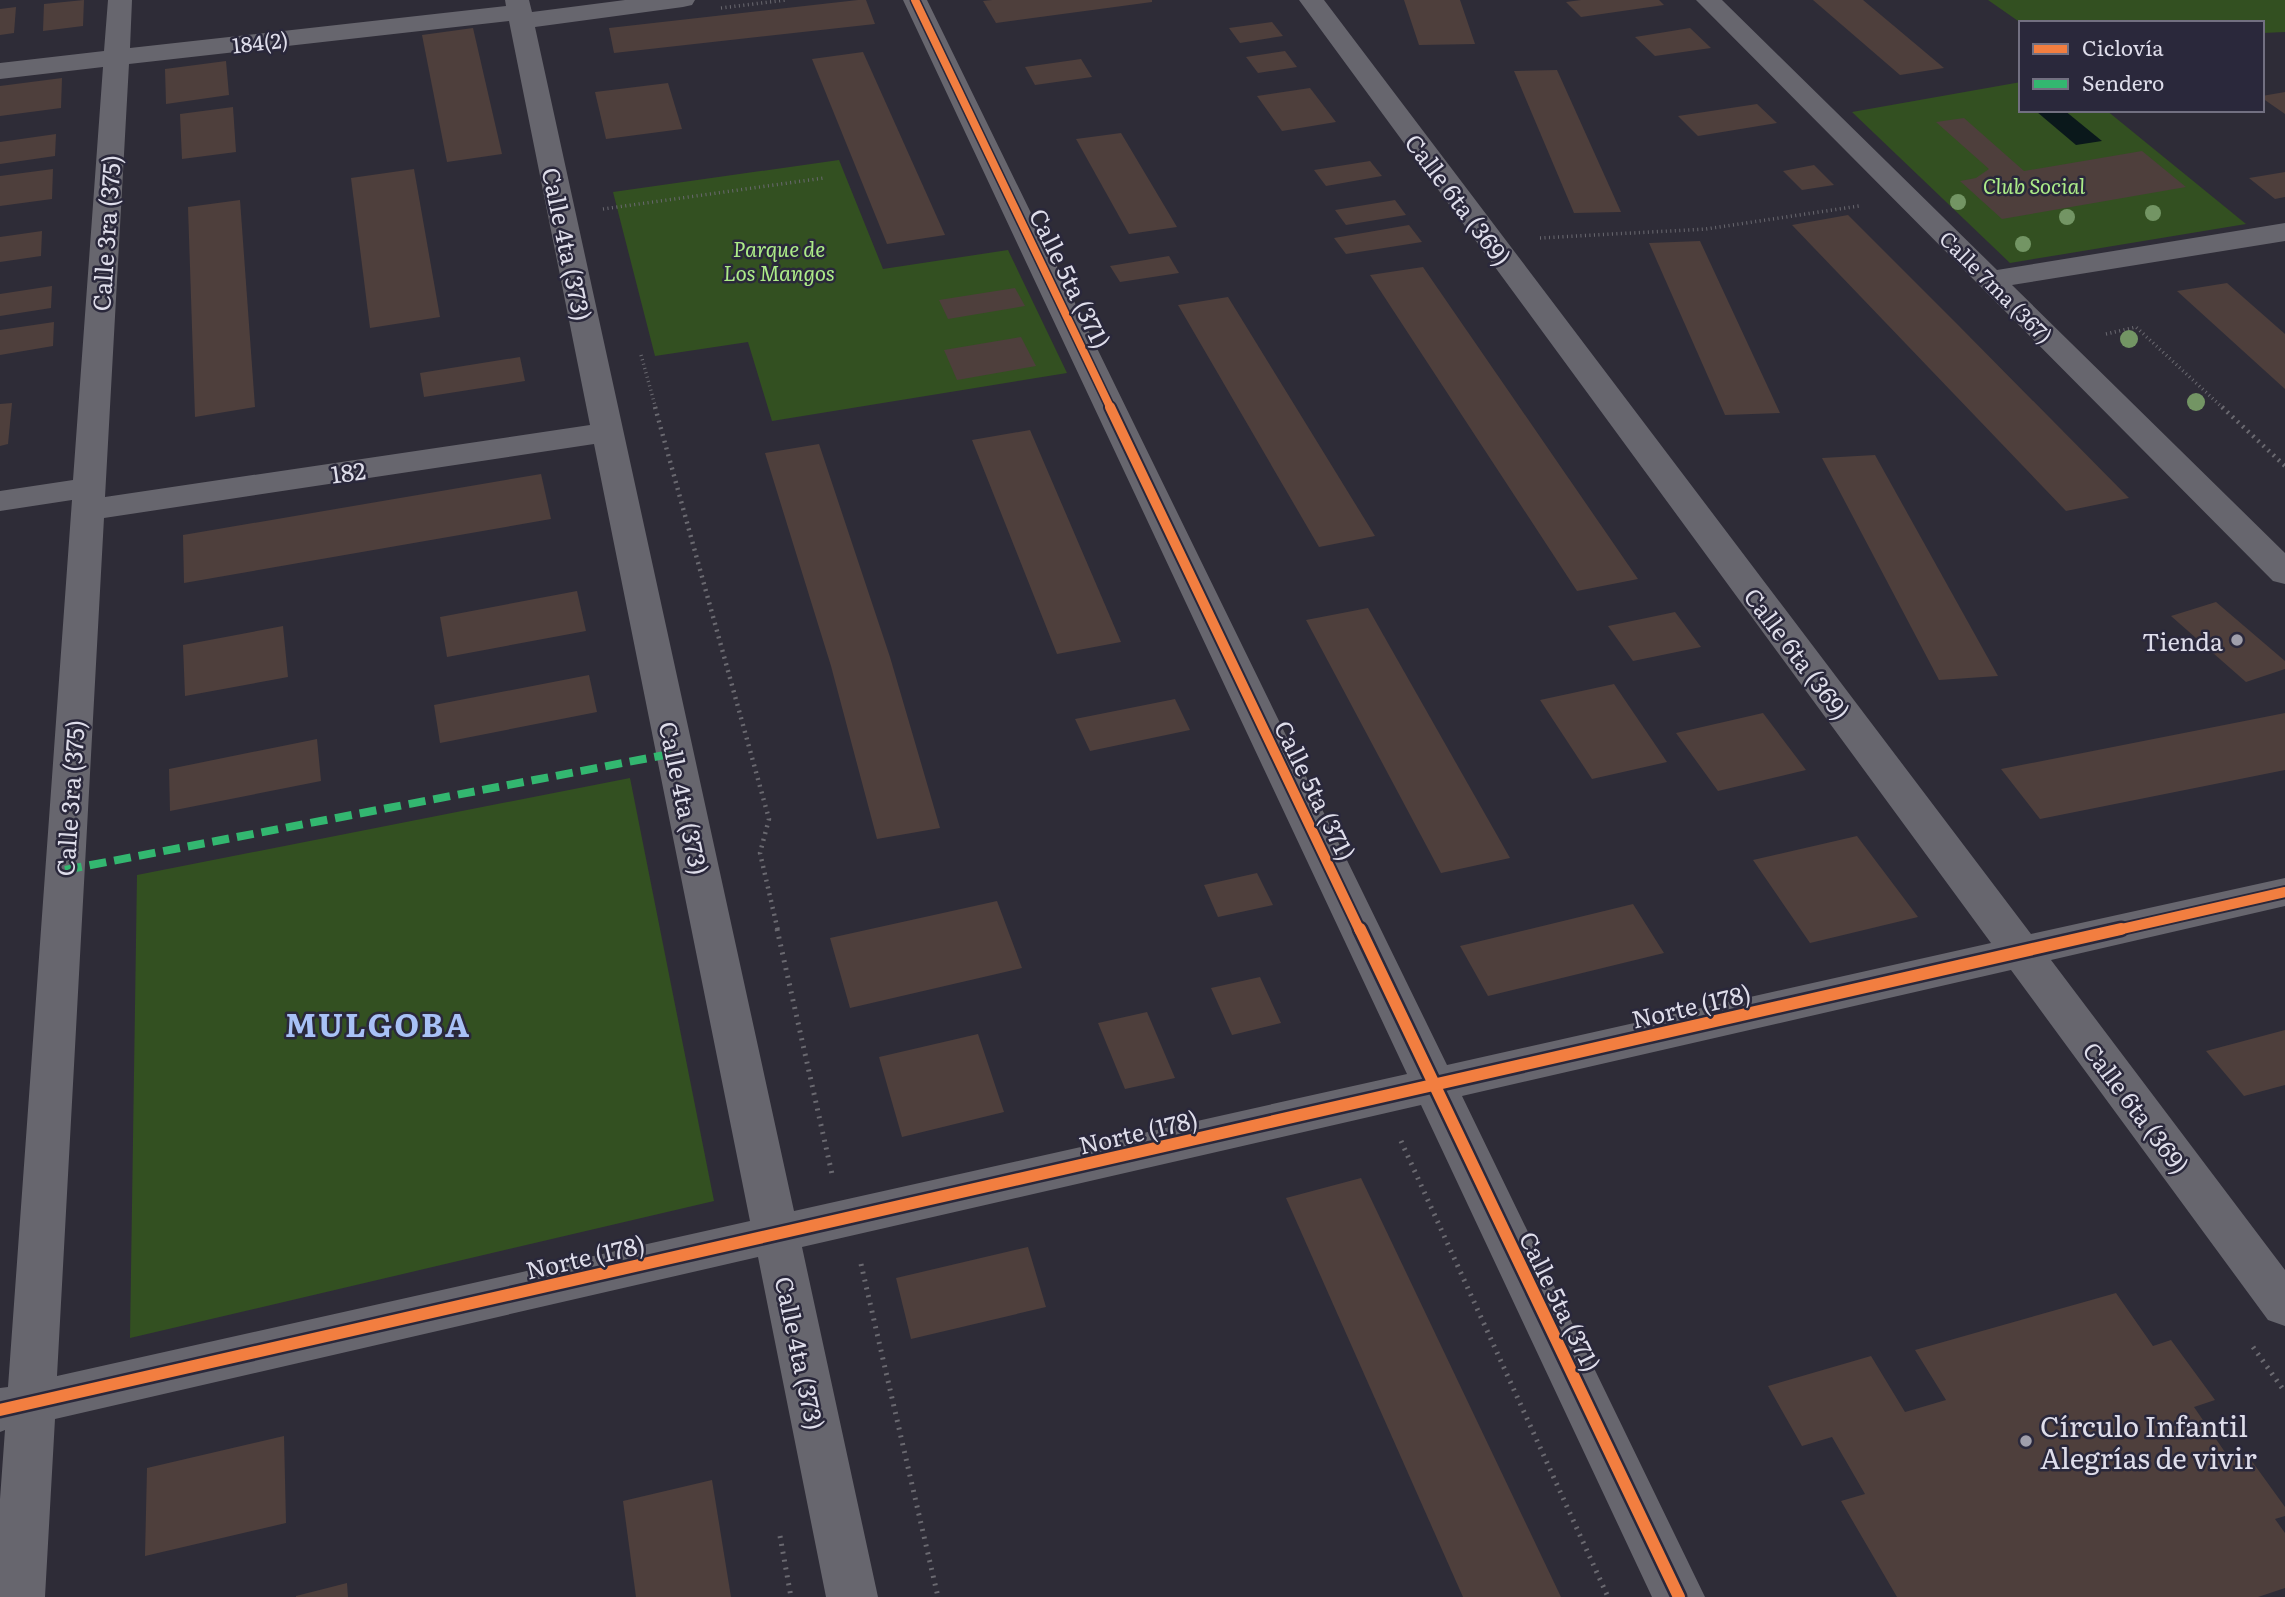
<svg xmlns="http://www.w3.org/2000/svg" width="2285" height="1597" font-family="Literata,serif">
<style>
.green{fill:#335021}
.water{fill:#0a181b}
.building{fill:#4e3f3c}
.lines{fill:none;stroke-linecap:round;stroke-linejoin:round}
.path-far2{stroke:#6a6970;stroke-width:3.5;stroke-dasharray:1 3.5;stroke-linecap:butt}
.path-far1{stroke:#6a6970;stroke-width:4.5;stroke-dasharray:2 5;stroke-linecap:butt}
.path{stroke:#6a6970;stroke-width:5;stroke-dasharray:2 6;stroke-linecap:butt}
.street{fill:#67666e;fill-rule:evenodd}
.quiet{stroke:#33b770;stroke-width:8;stroke-dasharray:17 8;stroke-linecap:butt}
.cycleway-far2-casing{stroke:#2a283b;stroke-width:11}
.cycleway-far1-casing{stroke:#2a283b;stroke-width:14}
.cycleway-casing{stroke:#2a283b;stroke-width:17}
.cycleway-far2{stroke:#f27e40;stroke-width:8}
.cycleway-far1{stroke:#f27e40;stroke-width:10}
.cycleway{stroke:#f27e40;stroke-width:12}
.tree{fill:#739564}
.poi-dot{fill:#a09fab;stroke:#2a283b;stroke-width:2.5}
.labels{text-anchor:middle;dominant-baseline:central;stroke-width:5;stroke-linejoin:round;paint-order:stroke}
.far-street-label{font-size:21px;fill:#deddea;stroke:#2a283b}
.far-park-label{font-size:21px;font-style:italic;fill:#aceb88;stroke:#2a283b}
.street-label{font-size:24px;fill:#deddea;stroke:#2a283b}
.poi-label{font-size:24px;fill:#deddea;stroke:#2a283b;text-anchor:end}
.near-poi-label{font-size:28px;fill:#deddea;stroke:#2a283b;text-anchor:start}
.district-label{font-size:32px;font-weight:bold;letter-spacing:2px;fill:#a8c1f6;stroke:#2a283b}
</style>
<rect width="100%" height="100%" fill="#2e2c37"/>
<!-- green -->
<g class="green">
<polygon points="1988,0 2285,0 2285,32 2262,33 2262,23 2021,23"/>
<polygon points="2021,82 2021,110 2106,110 2246,224 2010,263 1852,112"/>
<polygon points="839,160 883,269 1008,250 1067,373 772,421 748,342 655,356 613,192"/>
<polygon points="630,778 714,1201 130,1338 137,875"/>
</g>
<!-- water -->
<polygon class="water" points="2049,110 2064,110 2102,141 2076,145 2037,112"/>
<!-- building -->
<g class="building">
<polygon points="84,0 83,26 43,31 44,4"/>
<polygon points="858,0 866,0 875,24 614,53 609,28"/>
<polygon points="992,0 1152,0 1152,2 996,23 983,1"/>
<polygon points="1404,0 1460,0 1475,44 1419,45"/>
<polygon points="1581,0 1659,0 1664,5 1581,17 1566,2"/>
<polygon points="1813,0 1863,0 1944,68 1900,75"/>
<polygon points="16,7 14,33 0,35 0,9"/>
<polygon points="1272,22 1283,36 1240,43 1229,28"/>
<polygon points="473,28 502,154 447,162 422,35"/>
<polygon points="1690,28 1711,48 1655,56 1635,37"/>
<polygon points="1285,51 1297,67 1258,73 1246,57"/>
<polygon points="863,52 945,235 887,244 812,59"/>
<polygon points="1081,59 1092,77 1035,85 1025,67"/>
<polygon points="226,61 229,95 166,104 165,69"/>
<polygon points="1557,70 1621,212 1574,213 1514,71"/>
<polygon points="62,78 61,108 0,116 0,86"/>
<polygon points="668,83 682,129 606,139 595,92"/>
<polygon points="1310,88 1336,122 1282,131 1257,96"/>
<polygon points="2285,92 2285,114 2262,98 2262,96"/>
<polygon points="1757,104 1777,123 1698,136 1678,116"/>
<polygon points="233,107 236,152 182,159 180,114"/>
<polygon points="1964,118 2024,171 2142,151 2186,187 2002,219 1960,181 1976,178 1989,169 1936,122"/>
<polygon points="1121,133 1177,227 1129,234 1076,139"/>
<polygon points="56,134 55,156 0,164 0,142"/>
<polygon points="1370,161 1382,176 1326,186 1314,170"/>
<polygon points="1814,165 1834,185 1802,190 1783,171"/>
<polygon points="53,169 52,199 0,206 0,176"/>
<polygon points="414,169 440,317 370,328 351,178"/>
<polygon points="2285,172 2285,197 2275,199 2249,178"/>
<polygon points="240,200 255,407 195,417 188,207"/>
<polygon points="1395,200 1406,215 1346,225 1335,210"/>
<polygon points="1848,215 1958,325 2129,498 2066,511 1792,225"/>
<polygon points="1409,225 1422,242 1346,254 1334,238"/>
<polygon points="42,231 41,256 0,262 0,237"/>
<polygon points="1700,241 1780,413 1725,415 1649,243"/>
<polygon points="1169,256 1179,273 1120,282 1110,266"/>
<polygon points="1423,267 1638,579 1577,591 1370,275"/>
<polygon points="2227,283 2285,334 2285,389 2177,291"/>
<polygon points="52,286 51,308 0,316 0,294"/>
<polygon points="1015,288 1025,306 948,319 939,300"/>
<polygon points="1228,297 1375,536 1319,547 1178,305"/>
<polygon points="54,322 53,346 0,355 0,330"/>
<polygon points="1021,337 1036,366 957,380 944,350"/>
<polygon points="520,357 525,381 424,397 420,373"/>
<polygon points="12,403 8,444 0,446 0,404"/>
<polygon points="1030,430 1121,642 1057,654 972,440"/>
<polygon points="819,444 890,657 940,828 877,839 831,666 765,453"/>
<polygon points="1875,455 1998,676 1939,680 1822,458"/>
<polygon points="541,474 551,519 184,583 183,535"/>
<polygon points="577,591 586,631 447,657 440,617"/>
<polygon points="2216,602 2285,661 2285,669 2246,682 2171,616"/>
<polygon points="1368,608 1510,858 1441,873 1306,620"/>
<polygon points="1675,612 1701,647 1633,661 1608,626"/>
<polygon points="283,626 288,677 185,696 183,645"/>
<polygon points="589,675 597,712 440,743 434,705"/>
<polygon points="1614,684 1667,762 1592,779 1540,700"/>
<polygon points="1175,699 1190,730 1090,751 1075,719"/>
<polygon points="1763,713 1806,770 1718,791 1676,733"/>
<polygon points="2285,713 2285,770 2040,819 2001,769"/>
<polygon points="317,739 321,781 170,811 169,769"/>
<polygon points="1857,836 1918,917 1810,943 1753,860"/>
<polygon points="1257,873 1273,905 1218,917 1204,885"/>
<polygon points="997,901 1022,968 850,1008 830,938"/>
<polygon points="1633,904 1664,953 1488,996 1460,946"/>
<polygon points="1260,977 1281,1023 1232,1035 1211,988"/>
<polygon points="1147,1012 1175,1078 1125,1089 1098,1023"/>
<polygon points="2285,1030 2285,1085 2244,1096 2206,1051"/>
<polygon points="978,1034 1004,1112 902,1137 879,1057"/>
<polygon points="1361,1178 1561,1597 1463,1597 1286,1198"/>
<polygon points="1028,1247 1046,1307 911,1339 896,1278"/>
<polygon points="2116,1293 2153,1346 2171,1340 2215,1400 2194,1407 2229,1458 2246,1453 2285,1507 2285,1516 2275,1519 2285,1533 2285,1588 2258,1597 1897,1597 1841,1501 1865,1494 1832,1437 1802,1446 1768,1386 1871,1356 1905,1412 1946,1400 1915,1350"/>
<polygon points="284,1436 286,1523 145,1556 147,1468"/>
<polygon points="712,1480 731,1597 636,1597 623,1501"/>
<polygon points="347,1583 348,1597 296,1597 296,1596"/>
</g>
<g class="lines">
<!-- path-far2 -->
<g class="path-far2">
<polyline points="721,8 786,0"/>
<polyline points="603,209 824,178"/>
<polyline points="1540,238 1706,229 1859,206"/>
<polyline points="2106,334 2136,327 2224,409"/>
<polyline points="641,355 656,409"/>
</g>
<!-- path-far1 -->
<g class="path-far1">
<polyline points="655,407 769,819 760,853 778,931"/>
<polyline points="2222,407 2285,466"/>
</g>
<!-- path -->
<g class="path">
<polyline points="777,929 832,1174"/>
<polyline points="1401,1141 1608,1597"/>
<polyline points="861,1264 938,1597"/>
<polyline points="2253,1347 2285,1392"/>
<polyline points="780,1536 791,1597"/>
</g>
<!-- street -->
<g class="street">
<path d="M108,0H132L130,48L506,6L505,0H529L532,12L625,0H695L692,5L683,7L535,27L794,1211L1407,1074L903,0H927L1447,1065L1991,943L1299,0H1324L2031,934L2285,878V906L2051,960L2285,1270V1326L2268,1320L2011,970L1462,1096L1705,1597H1652L1421,1105L802,1247L878,1597H826L758,1257L55,1419L45,1597H0V1499L5,1430L0,1432V1388L8,1387L72,500L0,511V491L73,480L103,67L0,79V63L104,51ZM509,21L590,425L105,497L129,64ZM594,444L750,1221L57,1376L104,518Z"/>
<polygon points="1696,0 1722,0 1997,270 2285,223 2285,241 2012,285 2285,553 2285,584 2273,581"/>
</g>
<!-- quiet -->
<polyline class="quiet" points="65,870 675,753"/>
<defs>
<polyline id="cycleway-far2" points="915,0 1111,409"/>
<g id="cycleway-far1">
<polyline points="1110,407 1360,931"/>
<polyline points="2113,931 2285,892"/>
</g>
<g id="cycleway">
<polyline points="1360,929 1679,1597"/>
<polyline points="0,1410 2121,929"/>
</g>
</defs>
<!-- cycleway-far2 casing -->
<use href="#cycleway-far2" class="cycleway-far2-casing"/>
<!-- cycleway-far1 casing -->
<use href="#cycleway-far1" class="cycleway-far1-casing"/>
<!-- cycleway casing -->
<use href="#cycleway" class="cycleway-casing"/>
<!-- cycleway-far2 -->
<use href="#cycleway-far2" class="cycleway-far2"/>
<!-- cycleway-far1 -->
<use href="#cycleway-far1" class="cycleway-far1"/>
<!-- cycleway -->
<use href="#cycleway" class="cycleway"/>
</g>
<!-- trees -->
<g class="tree">
<circle cx="1958" cy="202" r="8"/>
<circle cx="2153" cy="213" r="8"/>
<circle cx="2067" cy="217" r="8"/>
<circle cx="2023" cy="244" r="8"/>
<circle cx="2129" cy="339" r="9"/>
<circle cx="2196" cy="402" r="9"/>
</g>
<!-- markers -->
<g class="poi-dot">
<circle cx="2237" cy="640" r="7"/>
<circle cx="2026" cy="1441" r="7"/>
</g>
<g class="labels">
<!-- far-street labels -->
<g class="far-street-label">
<text transform="translate(260 41) rotate(-6)">184(2)</text>
<text transform="translate(1997 286) rotate(45)">Calle 7ma (367)</text>
</g>
<!-- far-park labels -->
<g class="far-park-label">
<text x="2034" y="184">Club Social</text>
<text x="779" y="247">Parque de<tspan x="779" dy="24">Los Mangos</tspan></text>
</g>
<!-- street labels -->
<g class="street-label">
<text transform="translate(1459 199) rotate(53)">Calle 6ta (369)</text>
<text transform="translate(105 233) rotate(-86)">Calle 3ra (375)</text>
<text transform="translate(568 244) rotate(78)">Calle 4ta (373)</text>
<text transform="translate(1071 278) rotate(64)">Calle 5ta (371)</text>
<text transform="translate(348 471) rotate(-8)">182</text>
<text transform="translate(1798 653) rotate(53)">Calle 6ta (369)</text>
<text transform="translate(1316 790) rotate(64)">Calle 5ta (371)</text>
<text transform="translate(69 798) rotate(-86)">Calle 3ra (375)</text>
<text transform="translate(685 798) rotate(78)">Calle 4ta (373)</text>
<text transform="translate(1691 1005) rotate(-13)">Norte (178)</text>
<text transform="translate(2137 1107) rotate(53)">Calle 6ta (369)</text>
<text transform="translate(1138 1131) rotate(-13)">Norte (178)</text>
<text transform="translate(585 1256) rotate(-13)">Norte (178)</text>
<text transform="translate(1561 1301) rotate(64)">Calle 5ta (371)</text>
<text transform="translate(801 1353) rotate(78)">Calle 4ta (373)</text>
</g>
<!-- poi labels -->
<g class="poi-label">
<text x="2223" y="640">Tienda</text>
</g>
<!-- near-poi labels -->
<g class="near-poi-label">
<text x="2040" y="1425">Círculo Infantil<tspan x="2040" dy="32">Alegrías de vivir</tspan></text>
</g>
<!-- district labels -->
<g class="district-label">
<text x="378" y="1023">MULGOBA</text>
</g>
</g>
<!-- legend -->
<rect x="2019" y="21" width="245" height="91" fill="#2a283b" stroke="#727081" stroke-width="2"/>
<rect x="2033" y="44" width="35" height="10" fill="#f27e40" stroke="#727081" stroke-width="2"/>
<text x="2082" y="56" font-size="21" fill="#deddea">Ciclovía</text>
<rect x="2033" y="79" width="35" height="10" fill="#33b770" stroke="#727081" stroke-width="2"/>
<text x="2082" y="91" font-size="21" fill="#deddea">Sendero</text>
</svg>
